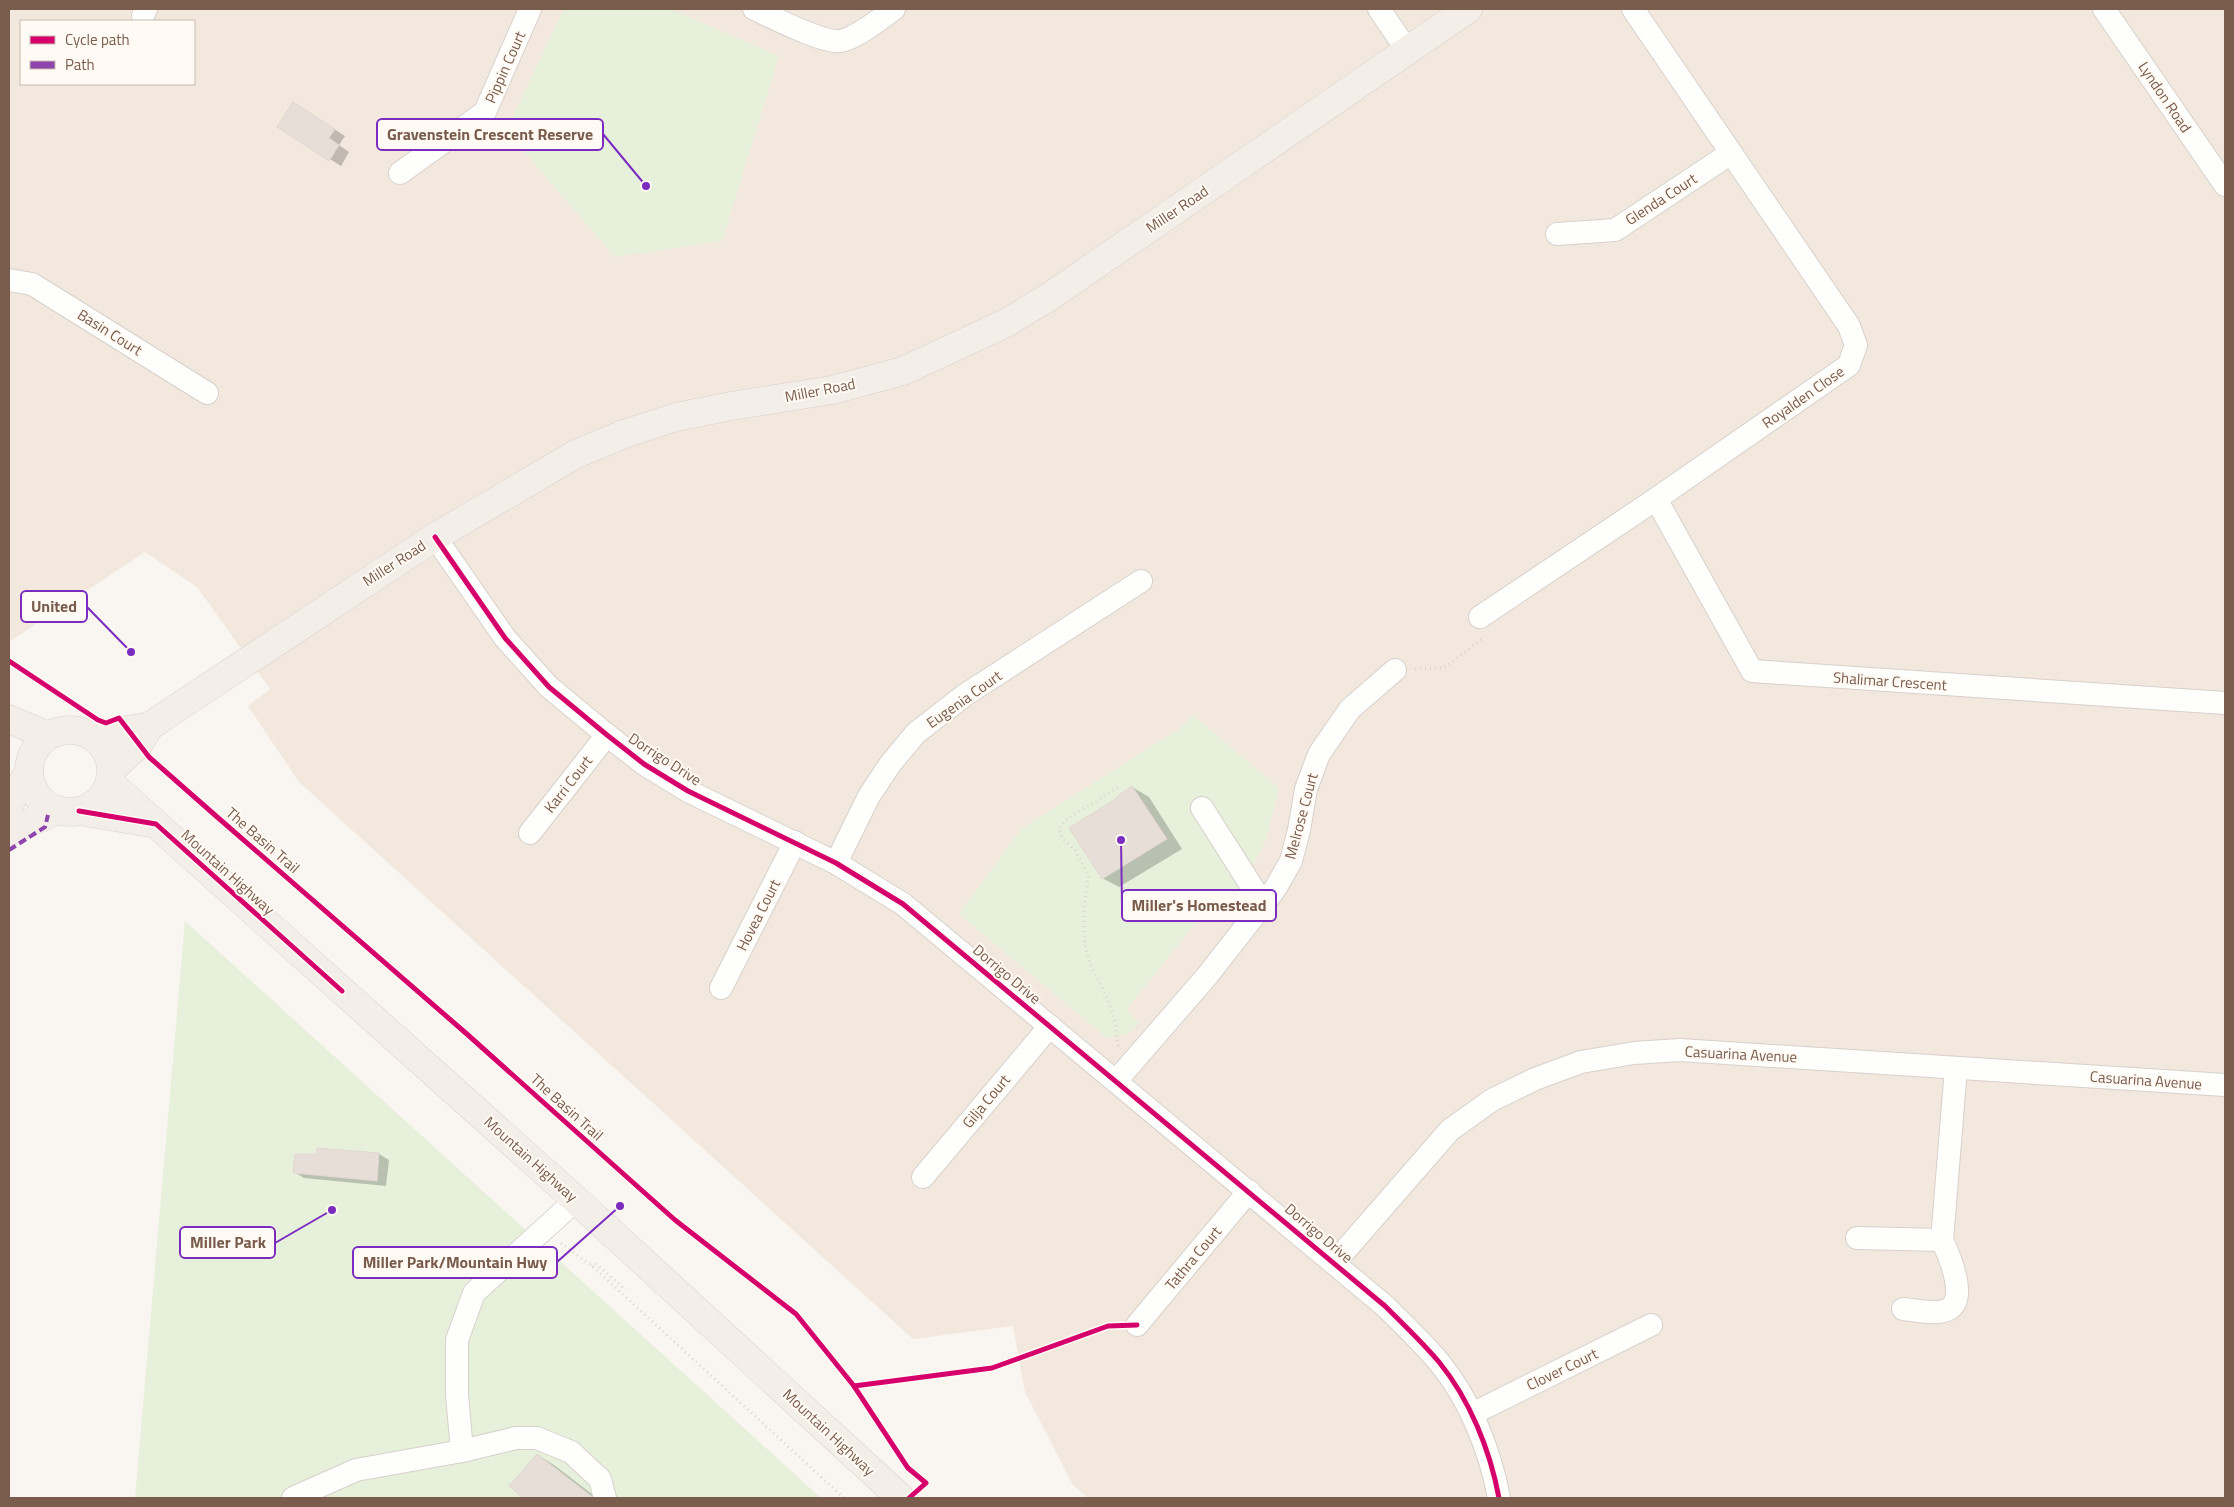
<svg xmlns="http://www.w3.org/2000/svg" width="2234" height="1507" font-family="'Titillium Web',sans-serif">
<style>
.residential{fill:#f2e8de;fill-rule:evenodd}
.green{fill:#e7f0db}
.shadow{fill:#0003}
.building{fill:#e6ded7;stroke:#e2d8d2}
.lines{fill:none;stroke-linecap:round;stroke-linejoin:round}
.minor-casing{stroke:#d7d1cb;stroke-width:24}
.major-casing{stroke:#dad1cc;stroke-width:29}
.path{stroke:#dcd5d0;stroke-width:3;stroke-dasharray:1 4;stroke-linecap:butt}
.minor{stroke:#fefefd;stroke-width:22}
.major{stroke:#f3eee8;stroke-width:28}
.quiet{stroke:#8e44ad;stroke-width:4;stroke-dasharray:8 4;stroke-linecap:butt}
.cycleway-casing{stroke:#fffaf3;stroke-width:8}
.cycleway{stroke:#d6006c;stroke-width:5}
.labels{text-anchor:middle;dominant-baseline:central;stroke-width:4;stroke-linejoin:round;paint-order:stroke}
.street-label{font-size:15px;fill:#7a5c4d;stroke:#fffaf3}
.leader{fill:none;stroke:#7b2cbf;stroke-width:2}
.callout-dot{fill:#7b2cbf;stroke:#fffaf3;stroke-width:2}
.callout{fill:#fffaf3;stroke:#7b2cbf;stroke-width:2}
.callout-label{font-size:16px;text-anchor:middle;font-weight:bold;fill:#7a5c4d}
</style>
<rect width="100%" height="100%" fill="#f9f5f0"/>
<!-- residential -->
<path class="residential" d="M9,9H2225V1498H1088L1073,1485L1025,1392L1013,1326L913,1339L299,782L248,706L270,689L197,587L145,552L9,642ZM21,21H194V84H21Z"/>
<!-- green -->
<g class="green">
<polygon points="564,9 670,9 779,56 722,241 615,257 506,131"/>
<polygon points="1193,715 1279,788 1266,840 1237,896 1221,891 1127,1009 1139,1023 1126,1035 1107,1038 959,914 1021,829 1182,727"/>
<polygon points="185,921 821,1498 135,1498"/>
</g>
<!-- shadow -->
<g class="shadow">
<polygon points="304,110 345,136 339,145 349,152 341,166 278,127"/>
<polygon points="1132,787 1149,797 1182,849 1119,887 1102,878 1118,799"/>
<polygon points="379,1154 389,1160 386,1186 304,1178 294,1172"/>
<polygon points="538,1455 554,1465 597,1498 525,1498 511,1486"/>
</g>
<!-- building -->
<g class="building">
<polygon points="293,102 335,129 329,138 339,145 329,161 277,127"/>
<polygon points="1132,786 1167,839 1102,879 1069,828 1117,798 1116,797"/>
<polygon points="317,1148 379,1153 377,1181 293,1173 295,1154 316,1154"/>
<polygon points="537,1454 591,1496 592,1498 523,1498 509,1486"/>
</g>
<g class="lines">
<defs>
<g id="minor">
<path d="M754,9C772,17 824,44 841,41C858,37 880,19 894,9"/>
<polyline points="1379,9 1407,50"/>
<polyline points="2104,9 2225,185"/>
<polyline points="143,16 146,9"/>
<polyline points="400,173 485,112 530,9"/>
<polyline points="1557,234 1615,230 1731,153"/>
<polyline points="9,280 32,284 207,393"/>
<polyline points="1656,499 1752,671 2225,703"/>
<path d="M435,537L505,638L549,687L607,735L644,764L688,791L836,863L903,904L1385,1306C1403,1324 1422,1342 1439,1362C1470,1400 1490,1450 1499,1498"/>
<polyline points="1480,617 1656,499 1849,365 1856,345 1849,326 1633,9"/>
<polyline points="1202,808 1263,904"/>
<polyline points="530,833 607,735"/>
<polyline points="836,863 869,796 891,763 916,733 965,695 1141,581"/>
<polyline points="721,988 795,842"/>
<polyline points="1116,1081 1207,976 1275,889 1291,861 1299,830 1306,789 1319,754 1350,709 1395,670"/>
<polyline points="923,1177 1050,1026"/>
<polyline points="1857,1238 1942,1240"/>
<polyline points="1335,1262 1450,1130 1492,1100 1535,1079 1581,1062 1634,1053 1680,1050 2225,1085"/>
<path d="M1903,1309C1915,1310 1935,1315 1947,1310C1969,1300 1949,1255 1942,1240L1956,1068"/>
<polyline points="1137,1325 1249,1191"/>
<polyline points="1472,1414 1651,1325"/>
<polyline points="462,1451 457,1395 457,1340 474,1293 576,1200"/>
<polyline points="293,1498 356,1470 462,1451 516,1438 537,1438 571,1452 600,1479 605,1498"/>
</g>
<g id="major">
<polyline points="9,719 48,736"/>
<circle cx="70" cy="771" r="41"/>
<polyline points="93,736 150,726"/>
<polyline points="112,769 138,745 150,726 160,719 435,537 576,454 624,434 676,417 731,406 832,390 903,371 1006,323 1049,297 1468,9"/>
<polyline points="110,783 576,1200 901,1498"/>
<polyline points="9,804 29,772"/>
<polyline points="79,811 156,824"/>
<polyline points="9,831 59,810"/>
</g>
</defs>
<!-- minor casing -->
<use href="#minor" class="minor-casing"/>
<!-- major casing -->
<use href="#major" class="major-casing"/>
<!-- path -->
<g class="path">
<polyline points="1415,669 1444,668 1484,638"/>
<path d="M1118,1046C1116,1030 1114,1013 1107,998C1101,984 1092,970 1088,956C1080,929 1084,902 1089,876L1075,850L1062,838L1059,829L1065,820L1120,786"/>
<polyline points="561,1243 592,1266 844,1498"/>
<polyline points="592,1266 595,1263 626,1290"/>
</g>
<!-- minor -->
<use href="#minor" class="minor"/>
<!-- major -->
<use href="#major" class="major"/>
<!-- quiet -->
<polyline class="quiet" points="9,850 45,827 48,815"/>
<defs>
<g id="cycleway">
<path d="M435,537L505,638L549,687L607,735L644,764L688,791L836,863L903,904L1385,1306C1403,1324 1422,1342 1439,1362C1470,1400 1490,1450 1499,1498"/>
<polyline points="9,661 98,720 106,723 119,718 149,757 216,816 468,1035 675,1220 796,1314 854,1386 908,1468 926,1483 909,1498"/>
<polyline points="79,811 156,824 342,991"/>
<polyline points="854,1386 992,1368 1108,1326 1137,1325"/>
</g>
</defs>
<!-- cycleway casing -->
<use href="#cycleway" class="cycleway-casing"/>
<!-- cycleway -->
<use href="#cycleway" class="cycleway"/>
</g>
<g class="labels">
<!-- street labels -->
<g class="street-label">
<text transform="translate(505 67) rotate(-66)">Pippin Court</text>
<text transform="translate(2165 97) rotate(56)">Lyndon Road</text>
<text transform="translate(1661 199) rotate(-33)">Glenda Court</text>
<text transform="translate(1177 209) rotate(-34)">Miller Road</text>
<text transform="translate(110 332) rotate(32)">Basin Court</text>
<text transform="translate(820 390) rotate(-11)">Miller Road</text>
<text transform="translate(1803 397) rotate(-35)">Royalden Close</text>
<text transform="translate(394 563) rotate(-33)">Miller Road</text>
<text transform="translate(1890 681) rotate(4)">Shalimar Crescent</text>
<text transform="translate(964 699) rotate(-35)">Eugenia Court</text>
<text transform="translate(665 759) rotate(33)">Dorrigo Drive</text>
<text transform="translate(568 784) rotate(-52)">Karri Court</text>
<text transform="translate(1301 816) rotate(-75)">Melrose Court</text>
<text transform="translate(263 840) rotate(41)">The Basin Trail</text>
<text transform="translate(228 872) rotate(42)">Mountain Highway</text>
<text transform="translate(758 915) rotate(-63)">Hovea Court</text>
<text transform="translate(1007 974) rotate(40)">Dorrigo Drive</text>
<text transform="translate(1741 1054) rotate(3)">Casuarina Avenue</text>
<text transform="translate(2146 1080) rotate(4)">Casuarina Avenue</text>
<text transform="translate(986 1101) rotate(-50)">Gilja Court</text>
<text transform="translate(567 1107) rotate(42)">The Basin Trail</text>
<text transform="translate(531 1159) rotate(42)">Mountain Highway</text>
<text transform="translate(1319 1233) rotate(40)">Dorrigo Drive</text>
<text transform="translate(1193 1258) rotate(-50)">Tathra Court</text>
<text transform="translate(1562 1369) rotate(-26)">Clover Court</text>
<text transform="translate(829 1432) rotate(43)">Mountain Highway</text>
</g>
</g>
<!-- callouts -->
<path class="leader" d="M646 186L603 134M131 652L87 607M1121 840L1122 905M332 1210L275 1243M620 1206L557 1262"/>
<g class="callout-dot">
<circle cx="646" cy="186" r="5"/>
<circle cx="131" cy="652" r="5"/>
<circle cx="1121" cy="840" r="5"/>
<circle cx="332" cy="1210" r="5"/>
<circle cx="620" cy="1206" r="5"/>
</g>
<g class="callout">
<rect x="377" y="119" width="226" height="31" rx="5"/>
<rect x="21" y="591" width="66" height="31" rx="5"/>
<rect x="1122" y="890" width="154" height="31" rx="5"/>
<rect x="180" y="1227" width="95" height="31" rx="5"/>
<rect x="353" y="1247" width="204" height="31" rx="5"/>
</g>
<g class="callout-label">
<text x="490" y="140">Gravenstein Crescent Reserve</text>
<text x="54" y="612">United</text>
<text x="1199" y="911">Miller's Homestead</text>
<text x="228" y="1248">Miller Park</text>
<text x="455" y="1268">Miller Park/Mountain Hwy</text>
</g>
<!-- border -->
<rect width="2234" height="1507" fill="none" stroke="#7a5c4d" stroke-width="20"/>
<!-- legend -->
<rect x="20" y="20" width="175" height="65" fill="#fffaf3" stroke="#cabbb1"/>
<rect x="30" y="36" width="25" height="8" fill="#d6006c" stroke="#cabbb1"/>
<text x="65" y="45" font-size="15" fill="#7a5c4d">Cycle path</text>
<rect x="30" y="61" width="25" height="8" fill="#8e44ad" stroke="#cabbb1"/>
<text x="65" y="70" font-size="15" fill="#7a5c4d">Path</text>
</svg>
